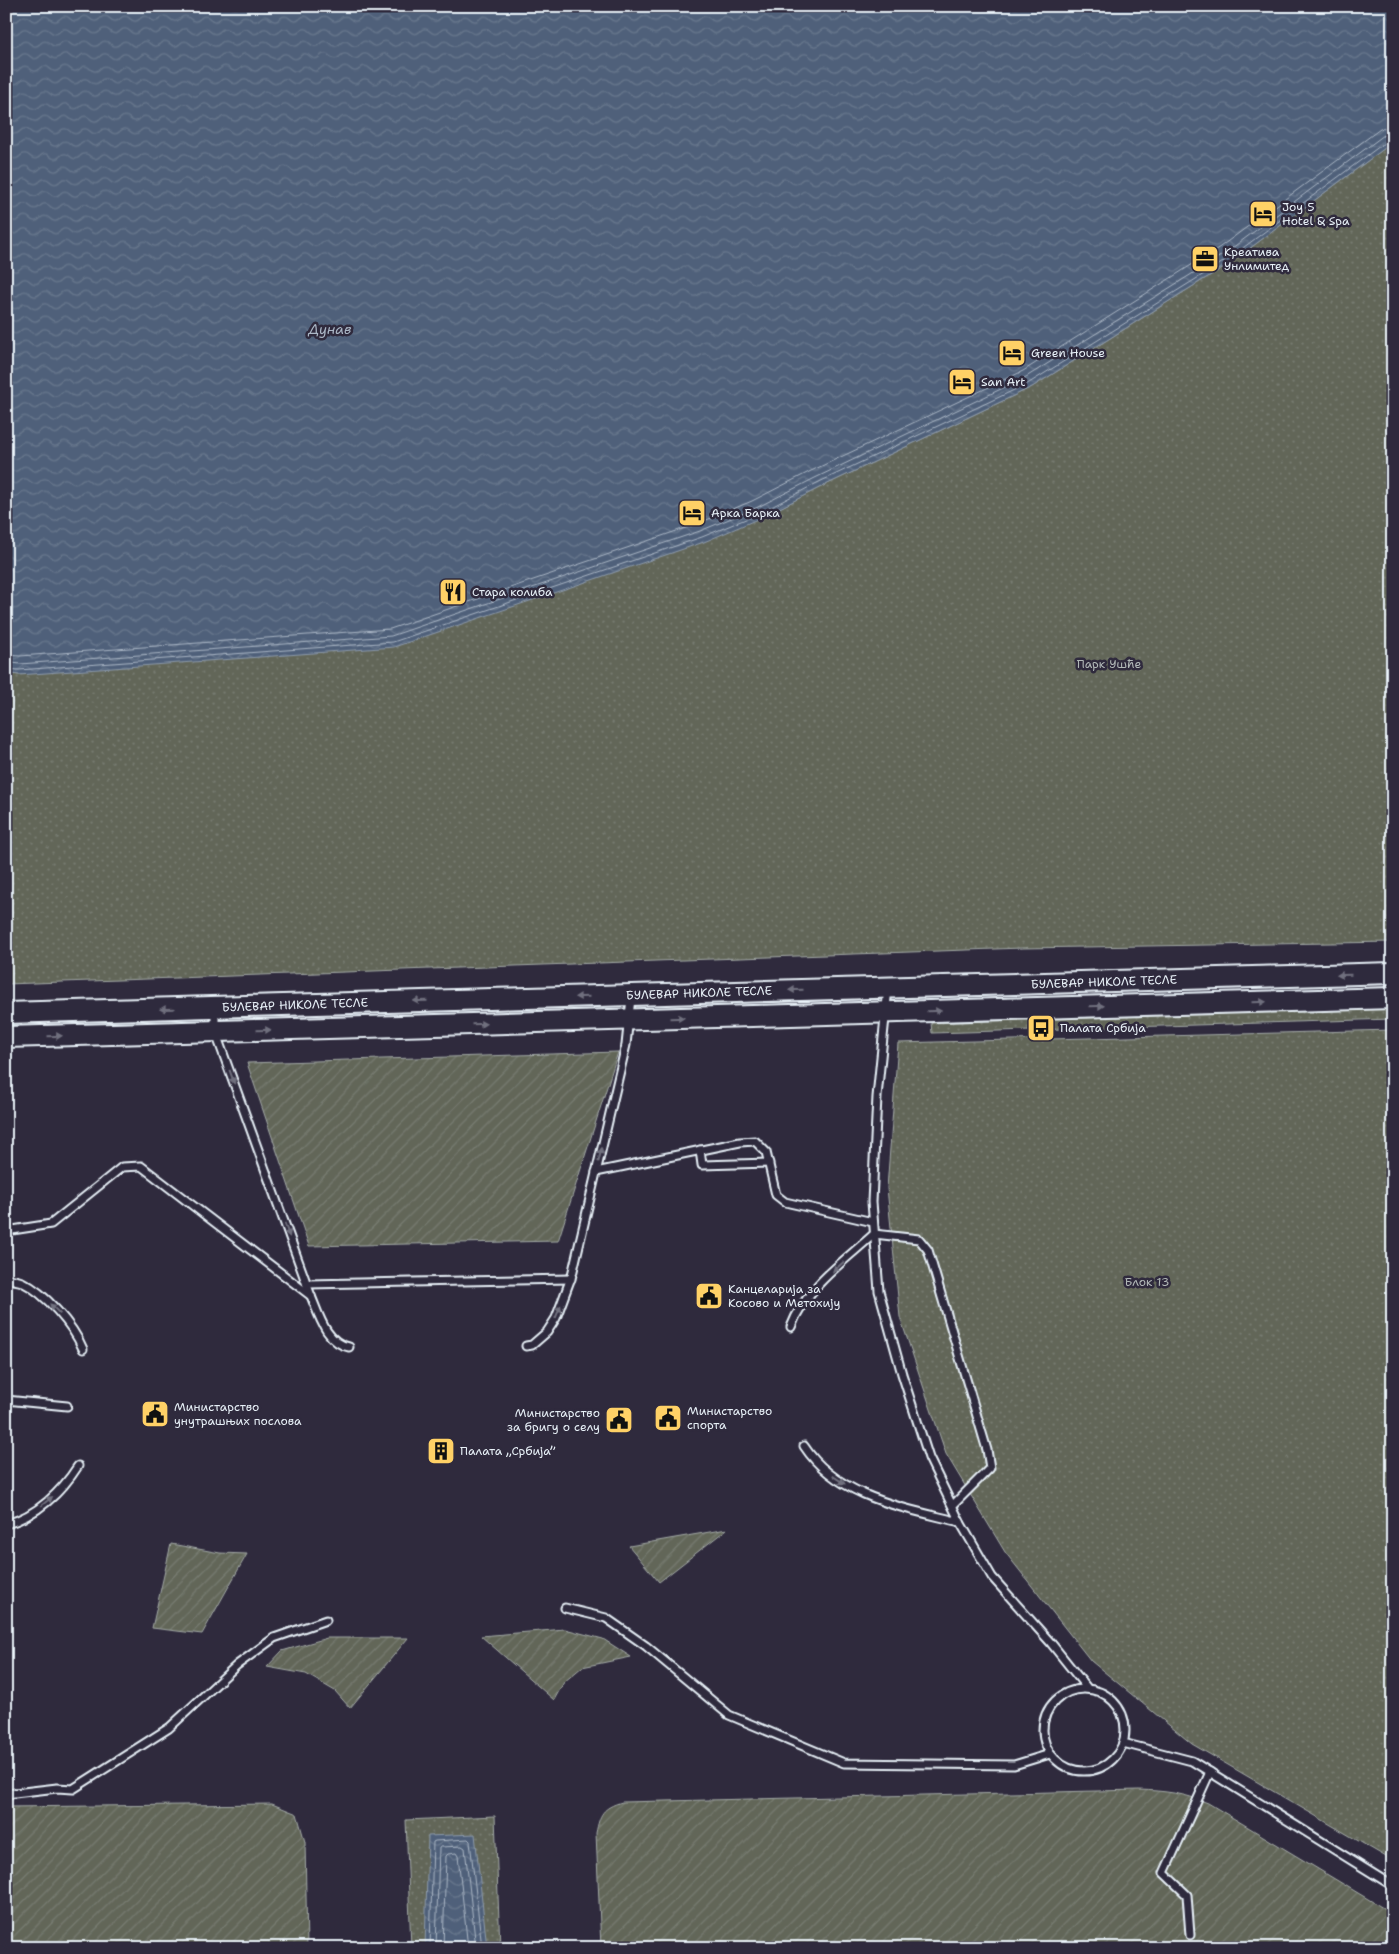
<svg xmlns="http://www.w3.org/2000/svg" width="1399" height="1954" font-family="'Shantell Sans',sans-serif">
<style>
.grass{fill:url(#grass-dots);stroke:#a5aca8}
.garden{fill:url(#garden-furrows);stroke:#a5aca8}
.water{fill:url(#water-waves);stroke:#8d9bac}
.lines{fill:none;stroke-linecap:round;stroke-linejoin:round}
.shore{stroke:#abb7c6;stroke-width:1}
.lane-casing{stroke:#e8f1f8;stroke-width:11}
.secondary-casing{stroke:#e8f1f8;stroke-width:24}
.lane{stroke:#2f2a3d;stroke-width:7}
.secondary{stroke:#2f2a3d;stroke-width:20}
.oneway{fill:#70707e}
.labels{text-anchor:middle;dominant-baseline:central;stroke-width:5;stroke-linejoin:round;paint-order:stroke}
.poi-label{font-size:12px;fill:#e8f1f8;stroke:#2f2a3d;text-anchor:start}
.park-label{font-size:12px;fill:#b2b9b8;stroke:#2f2a3d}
.street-label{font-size:12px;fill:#e8f1f8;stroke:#2f2a3d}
.water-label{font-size:14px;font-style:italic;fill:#abb7c6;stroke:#2f2a3d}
</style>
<defs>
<pattern id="grass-dots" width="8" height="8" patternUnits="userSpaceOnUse" patternTransform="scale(1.25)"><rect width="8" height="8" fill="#626659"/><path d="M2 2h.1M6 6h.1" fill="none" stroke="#787c72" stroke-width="1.8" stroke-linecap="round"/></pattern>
<pattern id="garden-furrows" width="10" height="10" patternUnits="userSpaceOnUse" patternTransform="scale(1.25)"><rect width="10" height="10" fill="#626659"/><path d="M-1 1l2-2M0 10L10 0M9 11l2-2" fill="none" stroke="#787c72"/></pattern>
<pattern id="water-waves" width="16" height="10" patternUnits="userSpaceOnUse" patternTransform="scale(1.25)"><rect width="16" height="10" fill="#50617a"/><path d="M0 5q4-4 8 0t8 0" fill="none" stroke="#69788e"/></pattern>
</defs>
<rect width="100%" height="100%" fill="#2f2a3d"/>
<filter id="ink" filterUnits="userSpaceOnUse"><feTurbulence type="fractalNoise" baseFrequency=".02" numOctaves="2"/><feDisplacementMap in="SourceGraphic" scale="10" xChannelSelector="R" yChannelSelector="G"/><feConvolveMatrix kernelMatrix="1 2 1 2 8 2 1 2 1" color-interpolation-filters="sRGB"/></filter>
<g filter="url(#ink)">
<!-- grass -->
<g class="grass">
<polygon points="1393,142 1393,942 1023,948 6,984 6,673 19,675 760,518 819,488 1032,387 1230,263"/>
<polygon points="1393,1008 1393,1019 932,1033 931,1023"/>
<polygon points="1393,1030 1393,1861 1192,1744 1091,1661 1005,1552 946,1454 900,1317 887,1188 898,1043"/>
<polygon points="495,1816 500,1948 411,1948 406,1820"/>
</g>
<!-- garden -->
<g class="garden">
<polygon points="618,1052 558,1241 309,1246 247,1063"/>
<polygon points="727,1529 659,1582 629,1546"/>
<polygon points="171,1544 220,1553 247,1554 202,1634 152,1628"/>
<polygon points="565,1629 603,1639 631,1657 582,1667 564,1682 554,1700 481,1636"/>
<polygon points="327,1638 408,1638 350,1708 335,1691 306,1674 267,1667 282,1651"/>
<path d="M1139,1790C1166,1791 1183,1793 1208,1803L1393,1914V1948H601L596,1833C600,1814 602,1808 622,1802Z"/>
<polygon points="272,1804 297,1814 305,1842 307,1948 6,1948 6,1807"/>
</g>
<!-- water -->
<g class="water">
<polygon points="6,6 1393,6 1393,142 1230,263 1032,387 819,488 760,518 704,542 394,647 19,675 6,673"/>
<polygon points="475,1834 487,1948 425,1948 428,1836"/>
</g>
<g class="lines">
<!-- shore -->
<g class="shore">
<polyline points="6,655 20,656 390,629 697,524 752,501 811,471 1023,371 1220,247 1380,129 1393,125"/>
<polyline points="6,662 20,664 391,636 700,531 756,508 815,478 1026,377 1224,254 1384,135 1393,132"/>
<polyline points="6,669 19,670 393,642 702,537 758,514 817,483 1029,383 1228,259 1388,140 1393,139"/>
<polyline points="430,1948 433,1842 435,1841 468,1839 470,1841 482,1948"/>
<polyline points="436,1948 439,1848 441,1847 462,1846 465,1848 476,1948"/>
<polyline points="443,1948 446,1856 448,1854 456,1853 458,1856 468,1948"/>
</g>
<defs>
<g id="lane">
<polyline points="888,988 877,1097 872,1202 879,1291 902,1374 929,1458 960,1522 992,1577 1051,1643 1087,1688"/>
<path d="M215,1008V1031L311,1296C319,1315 326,1343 349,1347"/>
<polyline points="700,1150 702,1165 769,1163"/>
<polyline points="596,1172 740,1142 755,1141 766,1152 776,1195 785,1202 873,1222"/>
<polyline points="6,1231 51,1224 122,1167 141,1166 311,1296"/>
<path d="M6,1278C11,1280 17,1280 22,1282C45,1293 73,1325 83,1349"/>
<polyline points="307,1284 571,1279"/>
<path d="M791,1327C806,1287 843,1262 874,1234L919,1239L928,1250L987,1450L990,1468L953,1505"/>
<polyline points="526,1346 532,1345 547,1332 556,1318 572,1275 626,1045 631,998"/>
<polyline points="6,1400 67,1406"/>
<path d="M804,1446C838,1498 905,1508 960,1522"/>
<path d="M6,1524C37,1516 62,1491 78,1466"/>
<polyline points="565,1608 606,1618 646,1646 729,1715 844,1763 1014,1765 1050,1754"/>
<circle cx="1084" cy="1730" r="41"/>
<polyline points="1123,1743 1192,1761 1393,1886"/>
<polyline points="6,1794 57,1788 73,1789 169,1728 237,1665 274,1638 326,1620"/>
<polyline points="1190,1935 1187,1895 1164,1873 1210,1772"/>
</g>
<g id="secondary">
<polyline points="6,1013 1393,973"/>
<polyline points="6,1037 1393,998"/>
</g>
</defs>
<!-- lane casing -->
<use href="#lane" class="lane-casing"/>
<!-- secondary casing -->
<use href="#secondary" class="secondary-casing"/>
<!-- lane -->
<use href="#lane" class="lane"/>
<!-- secondary -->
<use href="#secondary" class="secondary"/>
</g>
<!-- one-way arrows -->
<defs><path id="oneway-solid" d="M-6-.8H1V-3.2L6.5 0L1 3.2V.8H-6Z" transform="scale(1.25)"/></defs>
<g class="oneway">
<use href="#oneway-solid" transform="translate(1344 975) rotate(178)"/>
<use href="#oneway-solid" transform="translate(796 990) rotate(178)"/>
<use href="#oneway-solid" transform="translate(582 997) rotate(178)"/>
<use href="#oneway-solid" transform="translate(420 1001) rotate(178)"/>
<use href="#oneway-solid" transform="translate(1259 1002) rotate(-2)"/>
<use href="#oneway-solid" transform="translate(1097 1006) rotate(-2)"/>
<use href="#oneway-solid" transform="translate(167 1009) rotate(178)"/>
<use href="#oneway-solid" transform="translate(934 1011) rotate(-2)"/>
<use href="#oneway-solid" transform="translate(677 1018) rotate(-2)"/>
<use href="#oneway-solid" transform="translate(479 1024) rotate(-2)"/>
<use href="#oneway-solid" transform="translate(264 1030) rotate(-2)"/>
<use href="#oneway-solid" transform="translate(55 1036) rotate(-2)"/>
<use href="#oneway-solid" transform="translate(232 1077) rotate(70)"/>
<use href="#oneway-solid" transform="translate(600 1155) rotate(-77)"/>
<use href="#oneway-solid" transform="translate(287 1230) rotate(70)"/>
<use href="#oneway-solid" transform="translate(838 1267) rotate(138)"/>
<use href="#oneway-solid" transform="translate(55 1309) rotate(-135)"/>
<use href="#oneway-solid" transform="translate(558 1312) rotate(-68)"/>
<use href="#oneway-solid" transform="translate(839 1480) rotate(33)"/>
<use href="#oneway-solid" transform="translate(47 1501) rotate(-39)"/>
</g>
</g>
<!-- icons -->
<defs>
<symbol id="hotel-square" viewBox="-11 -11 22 22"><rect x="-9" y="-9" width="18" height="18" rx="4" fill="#ffd166" stroke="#2f2a3d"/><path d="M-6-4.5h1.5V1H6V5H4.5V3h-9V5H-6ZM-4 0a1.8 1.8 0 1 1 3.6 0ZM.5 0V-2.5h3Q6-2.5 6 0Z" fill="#111"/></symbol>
<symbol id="office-square" viewBox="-11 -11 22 22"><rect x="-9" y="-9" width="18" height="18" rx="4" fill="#ffd166" stroke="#2f2a3d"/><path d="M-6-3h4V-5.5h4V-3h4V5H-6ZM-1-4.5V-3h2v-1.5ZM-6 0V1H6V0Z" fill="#111"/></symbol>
<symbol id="restaurant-square" viewBox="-11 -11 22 22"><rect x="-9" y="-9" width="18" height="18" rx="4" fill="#ffd166" stroke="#2f2a3d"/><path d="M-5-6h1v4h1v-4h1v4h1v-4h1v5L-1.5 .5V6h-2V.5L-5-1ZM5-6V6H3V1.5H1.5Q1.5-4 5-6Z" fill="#111"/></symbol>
<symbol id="bus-square" viewBox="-11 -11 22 22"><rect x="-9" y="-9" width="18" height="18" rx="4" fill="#ffd166" stroke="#2f2a3d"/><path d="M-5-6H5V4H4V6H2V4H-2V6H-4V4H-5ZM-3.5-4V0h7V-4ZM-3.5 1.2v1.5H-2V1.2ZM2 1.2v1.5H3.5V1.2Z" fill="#111"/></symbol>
<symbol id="civic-square" viewBox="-11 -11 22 22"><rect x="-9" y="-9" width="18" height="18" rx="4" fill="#ffd166" stroke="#2f2a3d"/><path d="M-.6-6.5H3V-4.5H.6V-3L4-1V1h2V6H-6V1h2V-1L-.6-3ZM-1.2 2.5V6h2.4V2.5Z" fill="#111"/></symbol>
<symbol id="building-square" viewBox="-11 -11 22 22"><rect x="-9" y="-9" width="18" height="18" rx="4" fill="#ffd166" stroke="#2f2a3d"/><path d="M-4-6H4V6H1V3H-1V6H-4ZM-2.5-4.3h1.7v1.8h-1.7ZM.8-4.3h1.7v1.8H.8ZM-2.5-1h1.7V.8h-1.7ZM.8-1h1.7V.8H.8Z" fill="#111"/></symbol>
</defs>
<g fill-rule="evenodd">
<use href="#hotel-square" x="1247" y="198" width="32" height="32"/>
<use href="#office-square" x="1189" y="243" width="32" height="32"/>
<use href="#hotel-square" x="996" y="337" width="32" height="32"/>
<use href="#hotel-square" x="946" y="366" width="32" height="32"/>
<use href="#hotel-square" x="676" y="497" width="32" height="32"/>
<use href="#restaurant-square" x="437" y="576" width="32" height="32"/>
<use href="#bus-square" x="1025" y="1012" width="32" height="32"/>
<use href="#civic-square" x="693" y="1280" width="32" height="32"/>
<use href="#civic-square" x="139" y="1398" width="32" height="32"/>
<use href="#civic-square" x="652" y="1402" width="32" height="32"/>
<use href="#civic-square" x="603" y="1404" width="32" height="32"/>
<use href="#building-square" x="425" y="1435" width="32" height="32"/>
</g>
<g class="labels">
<!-- poi labels -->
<g class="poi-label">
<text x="1282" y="207">Joy 5<tspan x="1282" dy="14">Hotel &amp; Spa</tspan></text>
<text x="1224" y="252">Креатива<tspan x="1224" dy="14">Унлимитед</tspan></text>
<text x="1031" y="353">Green House</text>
<text x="981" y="382">San Art</text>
<text x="711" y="513">Арка Барка</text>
<text x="472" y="592">Стара колиба</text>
<text x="1060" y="1028">Палата Србија</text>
<text x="728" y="1289">Канцеларија за<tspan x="728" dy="14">Косово и Метохију</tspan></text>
<text x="174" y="1407">Министарство<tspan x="174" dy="14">унутрашњих послова</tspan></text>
<text x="687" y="1411">Министарство<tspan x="687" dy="14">спорта</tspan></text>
<text x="600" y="1413" text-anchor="end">Министарство<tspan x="600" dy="14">за бригу о селу</tspan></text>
<text x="460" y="1451">Палата „Србија”</text>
</g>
<!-- park labels -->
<g class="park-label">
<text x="1109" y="664">Парк Ушће</text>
<text x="1147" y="1282">Блок 13</text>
</g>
<!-- street labels -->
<g class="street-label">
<text transform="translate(1104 982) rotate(-2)">БУЛЕВАР НИКОЛЕ ТЕСЛЕ</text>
<text transform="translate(699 993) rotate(-2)">БУЛЕВАР НИКОЛЕ ТЕСЛЕ</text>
<text transform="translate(295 1005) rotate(-2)">БУЛЕВАР НИКОЛЕ ТЕСЛЕ</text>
</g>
<!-- water labels -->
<g class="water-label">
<text x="330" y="329">Дунав</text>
</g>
</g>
<!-- margin -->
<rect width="1399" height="1954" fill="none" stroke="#2f2a3d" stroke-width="25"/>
<rect x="12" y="12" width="1374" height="1929" fill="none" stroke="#e8f1f8" stroke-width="2" filter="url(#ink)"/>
</svg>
